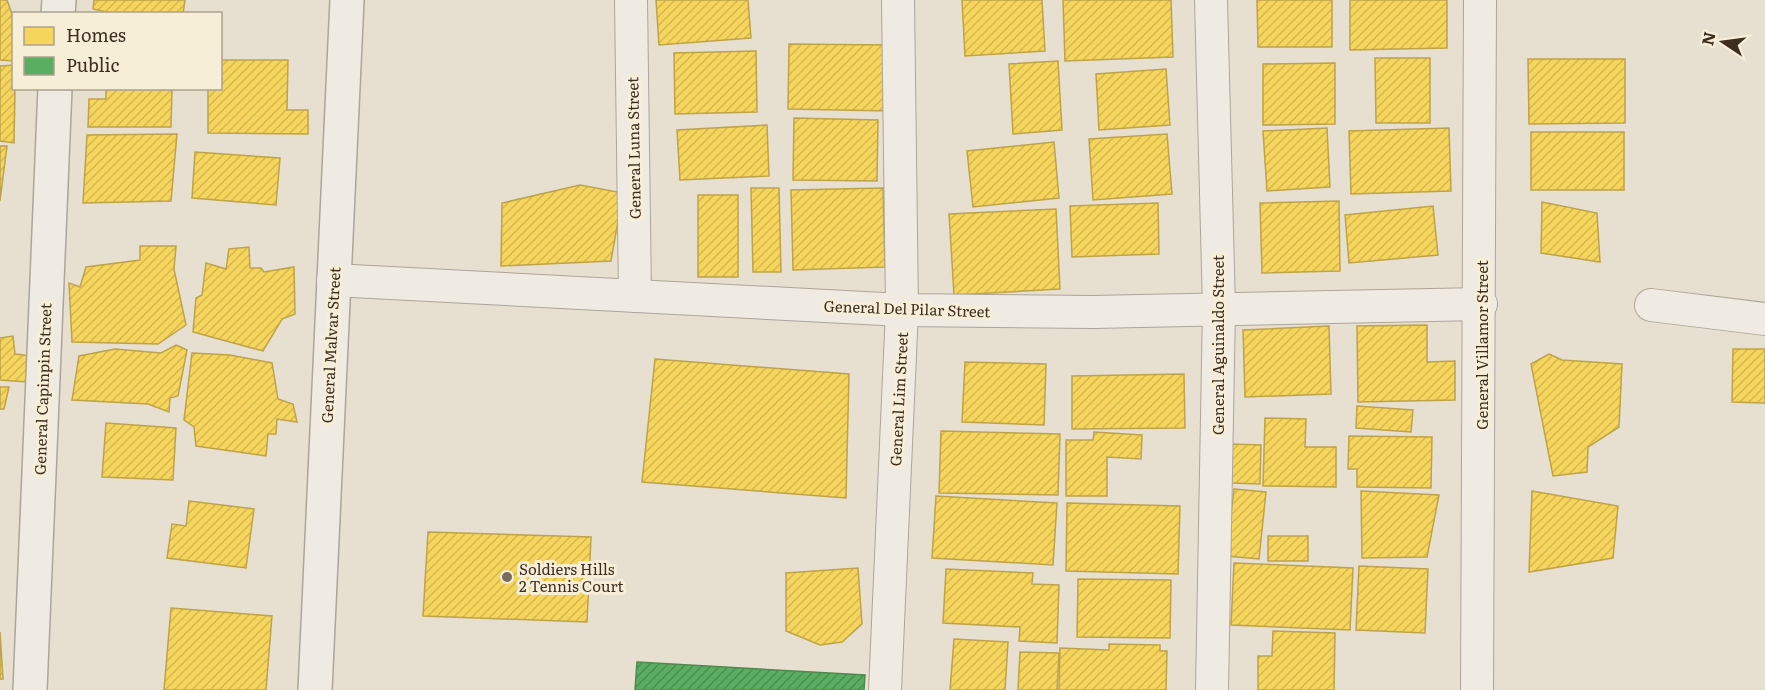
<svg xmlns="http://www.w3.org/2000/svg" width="1765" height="690" font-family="Literata,serif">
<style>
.homes{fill:url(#homes-hatch);stroke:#bea34a;stroke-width:1.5}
.public{fill:url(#public-hatch);stroke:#51884e;stroke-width:1.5}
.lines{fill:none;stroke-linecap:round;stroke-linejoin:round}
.minor-casing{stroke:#ada599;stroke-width:34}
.tertiary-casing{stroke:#ada599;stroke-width:36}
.minor{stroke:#efebe3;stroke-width:32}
.tertiary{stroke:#efebe3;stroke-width:33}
.poi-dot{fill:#786c5e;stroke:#f7eed8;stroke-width:2}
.labels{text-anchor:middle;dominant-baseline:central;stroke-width:6;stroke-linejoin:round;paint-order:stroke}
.street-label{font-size:15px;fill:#3d2e20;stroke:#f7eed8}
.poi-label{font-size:15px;fill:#3d2e20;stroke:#f7eed8;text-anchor:start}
</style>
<defs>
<pattern id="homes-hatch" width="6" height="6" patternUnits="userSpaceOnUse" patternTransform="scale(1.5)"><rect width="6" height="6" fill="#f6d55c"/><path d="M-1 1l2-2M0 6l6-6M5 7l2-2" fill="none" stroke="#d4b750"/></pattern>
<pattern id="public-hatch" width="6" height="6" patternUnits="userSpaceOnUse" patternTransform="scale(1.5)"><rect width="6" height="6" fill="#5aae61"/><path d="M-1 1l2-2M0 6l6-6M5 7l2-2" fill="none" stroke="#4c8e50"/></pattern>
</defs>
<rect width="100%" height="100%" fill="#e7e0d1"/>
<!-- homes -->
<g class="homes">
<polygon points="0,0 7,0 14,20 14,61 0,60"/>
<polygon points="94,0 185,0 183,14 115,14 93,9"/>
<polygon points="656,0 748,0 751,38 659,45"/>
<polygon points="962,0 1042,0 1045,51 965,56"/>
<polygon points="1063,0 1171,0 1173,57 1065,61"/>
<polygon points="1257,0 1332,0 1332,47 1258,47"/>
<polygon points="1350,0 1447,0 1447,48 1350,50"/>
<polygon points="789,44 891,45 890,111 788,109"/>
<polygon points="756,51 757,112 675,114 674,53"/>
<polygon points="1375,58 1430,58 1430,123 1376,123"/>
<polygon points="1528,59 1625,59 1625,123 1529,124"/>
<polygon points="220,60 288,60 287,110 308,110 308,134 208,133 208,88 220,88"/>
<polygon points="1058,61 1062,130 1013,134 1009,64"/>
<polygon points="1335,63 1335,124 1263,125 1263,64"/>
<polygon points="14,65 15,88 14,143 0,141 0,66"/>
<polygon points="1166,69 1170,125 1099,130 1096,74"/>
<polygon points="106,88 172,88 171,127 88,127 89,99 106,99"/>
<polygon points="794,118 878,120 877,181 793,180"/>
<polygon points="767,125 769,176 680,180 677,130"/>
<polygon points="1327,128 1330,187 1267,191 1263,131"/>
<polygon points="1449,128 1451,191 1351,194 1349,131"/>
<rect x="1531" y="132" width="93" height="58"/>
<polygon points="177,134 171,201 83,203 87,135"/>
<polygon points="1167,134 1172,194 1093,200 1089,139"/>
<polygon points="1054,142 1059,198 973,207 967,151"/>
<polygon points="0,146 7,146 0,201"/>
<polygon points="195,152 280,158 276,205 192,198"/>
<polygon points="580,185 623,193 611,261 501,266 502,203"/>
<polygon points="751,188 779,188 781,272 753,272"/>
<polygon points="883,188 885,267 793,270 791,190"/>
<rect x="698" y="195" width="40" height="82"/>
<polygon points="1339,201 1340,271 1262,273 1260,203"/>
<polygon points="1542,202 1597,213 1600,262 1541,253"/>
<polygon points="1158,203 1159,254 1072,257 1070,206"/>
<polygon points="1433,206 1438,255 1349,263 1345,215"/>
<polygon points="1056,209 1060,289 954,295 949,214"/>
<polygon points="140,246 176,246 174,269 186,325 158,344 72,342 69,283 80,287 86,267 140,260"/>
<polygon points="249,247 250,268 261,268 264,272 294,267 295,314 282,319 263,351 193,332 196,298 202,295 206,263 226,269 229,249"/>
<polygon points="1427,325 1427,362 1455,361 1455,400 1358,402 1357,326"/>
<polygon points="1329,326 1331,394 1245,397 1243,330"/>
<polygon points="13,336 15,354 32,356 27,382 0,380 0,338"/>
<polygon points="176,345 187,350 178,396 170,398 169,412 148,404 72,400 79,356 115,349 161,353"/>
<polygon points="1733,349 1765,349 1765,403 1732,402"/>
<polygon points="192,353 230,355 272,363 278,399 293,404 297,422 277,419 276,434 268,434 266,456 196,446 194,427 184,420"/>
<polygon points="1549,354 1562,360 1622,364 1619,427 1588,447 1587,472 1553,476 1531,364"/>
<polygon points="655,359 849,374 846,498 642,482"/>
<polygon points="965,362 1046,364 1044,425 962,422"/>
<polygon points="1184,374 1185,428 1072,429 1072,376"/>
<polygon points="0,387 9,387 4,409 0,409"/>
<polygon points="1357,406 1413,410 1411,432 1356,428"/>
<polygon points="1265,418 1306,419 1305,447 1336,447 1336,487 1263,486"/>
<polygon points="106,423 176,428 173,480 102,477"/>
<polygon points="941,431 1060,434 1058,495 939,493"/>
<polygon points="1094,432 1142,435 1141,459 1107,457 1107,496 1066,496 1066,440 1093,440"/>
<polygon points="1349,436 1432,437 1431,488 1357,487 1357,469 1348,469"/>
<polygon points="1230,444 1261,445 1260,484 1229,483"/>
<polygon points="1234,489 1266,492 1259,559 1226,556"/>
<polygon points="1361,491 1439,495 1427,557 1362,558"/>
<polygon points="1532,491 1618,506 1613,558 1529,572"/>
<polygon points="936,496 1057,503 1053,565 932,558"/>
<polygon points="189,501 254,509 246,568 167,558 172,524 186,526"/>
<polygon points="1067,503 1180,506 1178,574 1066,571"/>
<polygon points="428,532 591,537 587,622 423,616"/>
<rect x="1268" y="536" width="40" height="25"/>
<polygon points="1234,563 1353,568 1350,630 1231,625"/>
<polygon points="1359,566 1428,569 1425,633 1356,630"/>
<polygon points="858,568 862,624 842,642 820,645 786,631 786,573"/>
<polygon points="946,569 1033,573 1032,584 1059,585 1057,643 1019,641 1020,627 943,623"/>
<polygon points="1078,579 1171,580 1170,638 1077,637"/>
<polygon points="171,608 272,616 266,690 164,690"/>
<polygon points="1273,631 1335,633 1334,690 1258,690 1258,656 1272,656"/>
<polygon points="0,632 3,679 0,679"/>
<polygon points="954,639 1008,642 1005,690 950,690"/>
<polygon points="1109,644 1160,645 1160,651 1167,651 1166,690 1059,690 1060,648 1109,650"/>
<polygon points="1020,652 1059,653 1057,690 1018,690"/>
</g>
<!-- public -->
<polygon class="public" points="637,662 865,675 864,690 635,690"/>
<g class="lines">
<defs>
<g id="minor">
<polyline points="631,0 635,296"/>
<polyline points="1211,0 1219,308 1212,690"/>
<polyline points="333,280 902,310 1093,312 1481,304"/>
<polyline points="1651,305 1765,319"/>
<polyline points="885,690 902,310 898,0"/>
<polyline points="1477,690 1480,0"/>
</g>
<g id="tertiary">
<polyline points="58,14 59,0"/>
<polyline points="30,690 55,88"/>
<polyline points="315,690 347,0"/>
</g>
</defs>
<!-- minor casing -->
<use href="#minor" class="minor-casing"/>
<!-- tertiary casing -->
<use href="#tertiary" class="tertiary-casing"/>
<!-- minor -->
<use href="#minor" class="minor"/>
<!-- tertiary -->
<use href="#tertiary" class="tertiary"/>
</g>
<!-- markers -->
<circle class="poi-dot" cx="507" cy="577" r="6"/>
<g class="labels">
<!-- street labels -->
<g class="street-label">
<text transform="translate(633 148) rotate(-91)">General Luna Street</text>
<text transform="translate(907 308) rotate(2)">General Del Pilar Street</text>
<text transform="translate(330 345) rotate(-87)">General Malvar Street</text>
<text transform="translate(1217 345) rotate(-90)">General Aguinaldo Street</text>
<text transform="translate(1481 345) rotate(-90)">General Villamor Street</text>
<text transform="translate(42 389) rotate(-88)">General Capinpin Street</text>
<text transform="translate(898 399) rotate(-87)">General Lim Street</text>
</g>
<!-- poi labels -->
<g class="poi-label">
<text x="519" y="568">Soldiers Hills<tspan x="519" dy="17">2 Tennis Court</tspan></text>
</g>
</g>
<!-- legend -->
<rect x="12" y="12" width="210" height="78" fill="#f7eed8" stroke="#ada18e" stroke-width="1.5"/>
<rect x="24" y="27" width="30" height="18" fill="#f6d55c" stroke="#ada18e" stroke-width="1.5"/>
<text x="66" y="42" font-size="18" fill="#3d2e20">Homes</text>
<rect x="24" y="57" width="30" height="18" fill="#5aae61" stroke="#ada18e" stroke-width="1.5"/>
<text x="66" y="72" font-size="18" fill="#3d2e20">Public</text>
<!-- north arrow -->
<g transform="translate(1723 42) rotate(283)" stroke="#f7eed8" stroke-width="4.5" paint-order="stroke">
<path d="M0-4.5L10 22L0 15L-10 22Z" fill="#3d2e20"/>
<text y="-9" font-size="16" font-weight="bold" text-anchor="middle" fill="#3d2e20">N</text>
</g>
</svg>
